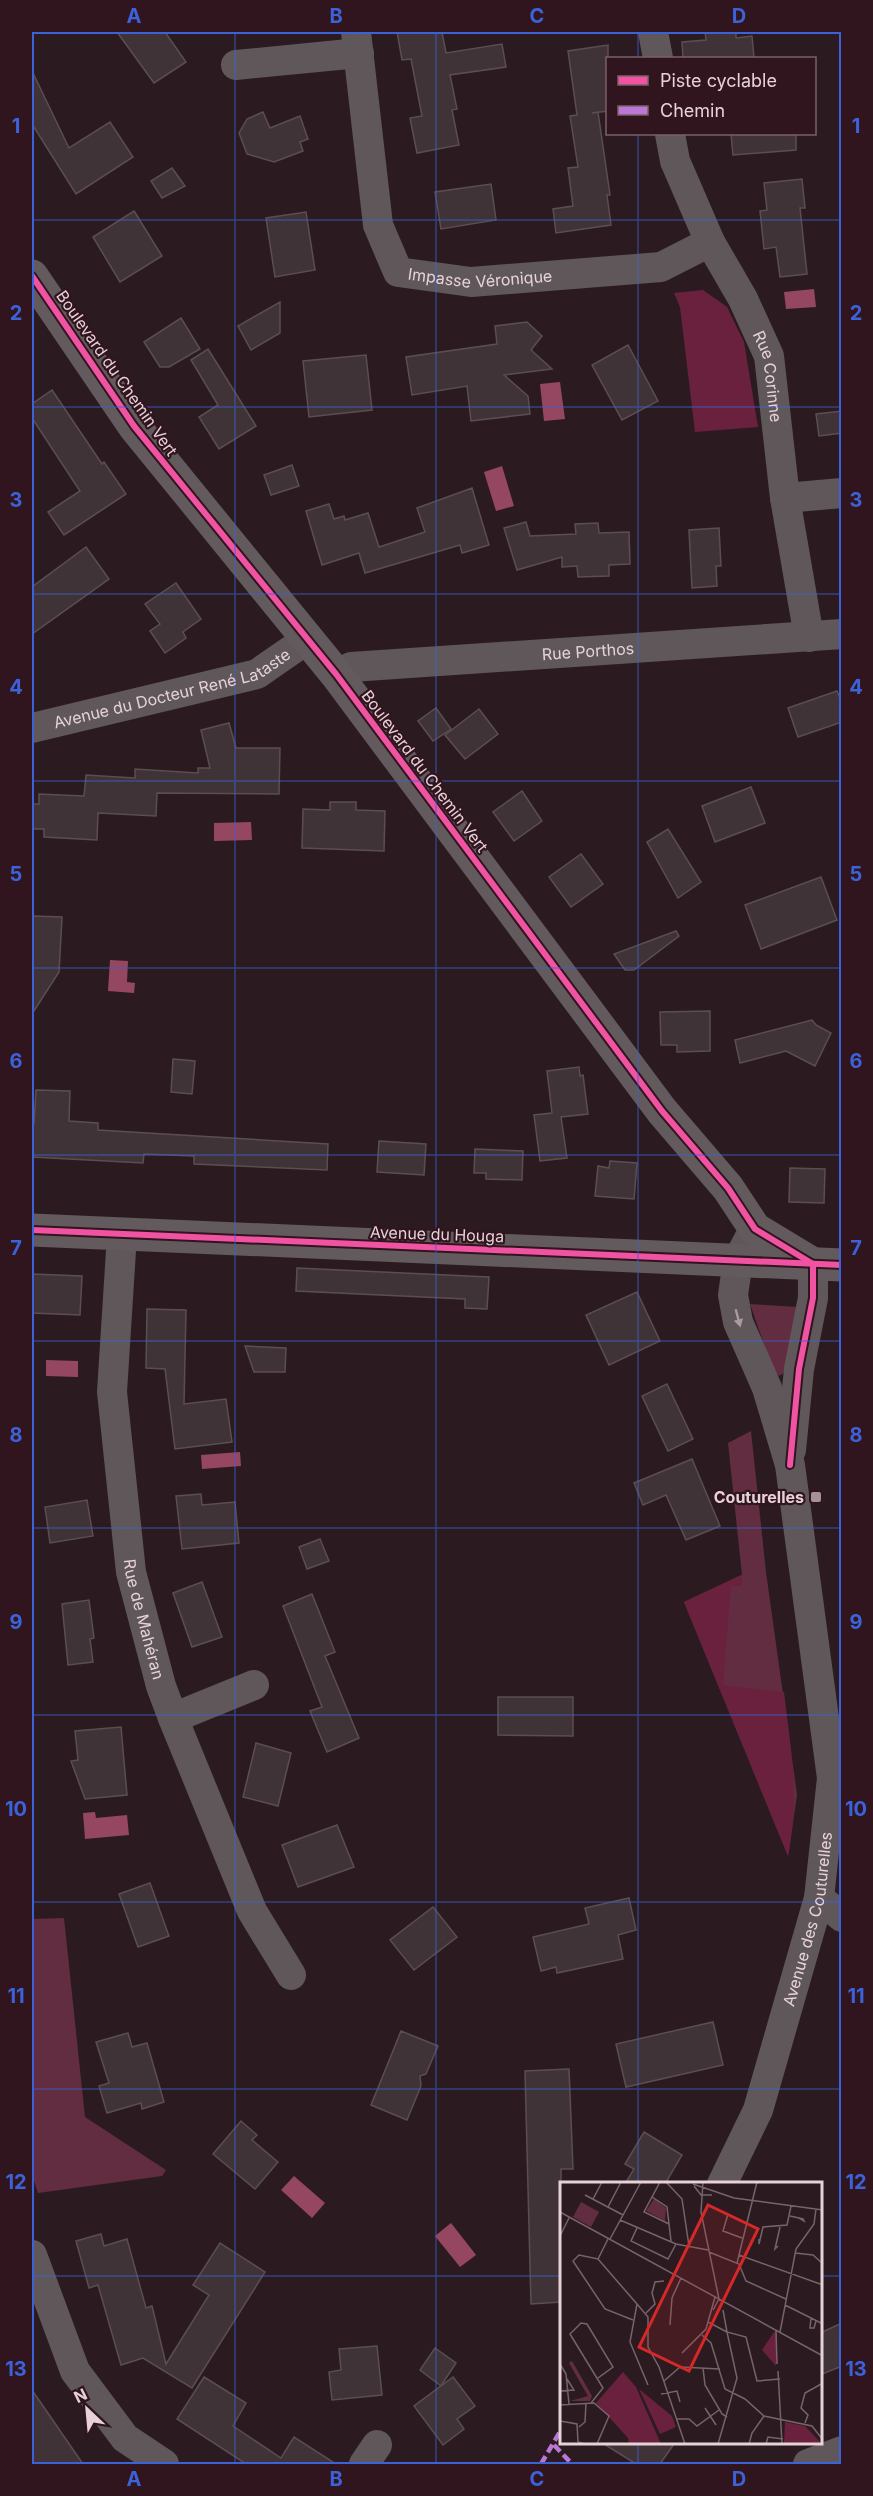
<svg xmlns="http://www.w3.org/2000/svg" width="873" height="2496" font-family="Inter,sans-serif">
<style>
.green{fill:#622d40}
.forest{fill:#69213e}
.water{fill:#954762}
.building{fill:#403337;stroke:#5b4e52;stroke-width:1.5}
.lines{fill:none;stroke-linecap:round;stroke-linejoin:round}
.street{stroke:#5f575a;stroke-width:30}
.secondary{stroke:#625a5c;stroke-width:33}
.quiet{stroke:#ba77d6;stroke-width:4.5;stroke-dasharray:9 4.5;stroke-linecap:butt}
.cycleway-casing{stroke:#31151e;stroke-width:10}
.cycleway{stroke:#f153a3;stroke-width:6}
.oneway{fill:#aa9b9f}
.grid{fill:none;stroke:#3b62d8;stroke-width:1.5;stroke-opacity:0.55}
.poi-dot{fill:#a59298;stroke:#31151e;stroke-width:2}
.labels{text-anchor:middle;dominant-baseline:central;stroke-width:4.5;stroke-linejoin:round;paint-order:stroke}
.street-label{font-size:16px;fill:#e7d2d8;stroke:#31151e}
.poi-label{font-size:16px;font-weight:bold;fill:#e7d2d8;stroke:#31151e;text-anchor:end}
.inset-road{fill:none;stroke:#76646a;stroke-width:1.5}
.view{fill:#d62828;fill-opacity:0.15;stroke:#d62828;stroke-width:3}
.inset-edge{fill:none;stroke:#e7d2d8;stroke-width:3}
.neatline{fill:none;stroke:#3b62d8;stroke-width:2}
.grid-label{font-size:20px;text-anchor:middle;font-weight:bold;fill:#3b62d8}
</style>
<rect width="100%" height="100%" fill="#2b1b20"/>
<!-- green -->
<g class="green">
<polygon points="750,1304 798,1307 787,1371 779,1376 773,1370"/>
<polygon points="751,1431 766,1572 797,1795 788,1856 684,1602 742,1575 728,1443"/>
<polygon points="64,1918 85,2117 166,2170 162,2176 38,2193 32,2175 32,1919"/>
</g>
<!-- forest -->
<g class="forest">
<polygon points="703,290 727,307 744,342 758,427 695,432 680,307 674,293"/>
<path d="M741,1575L742,1586H731L723,1685L784,1692C791,1751 800,1797 788,1856L684,1602Z"/>
</g>
<!-- water -->
<g class="water">
<polygon points="814,289 816,307 786,309 784,292"/>
<polygon points="560,382 565,419 544,421 540,384"/>
<polygon points="502,466 514,506 496,511 484,472"/>
<polygon points="251,822 252,840 214,841 214,823"/>
<polygon points="110,960 128,961 127,982 135,983 134,993 108,991"/>
<polygon points="46,1360 78,1361 78,1377 46,1376"/>
<polygon points="240,1452 241,1466 202,1469 201,1455"/>
<polygon points="95,1812 96,1818 127,1815 129,1835 85,1839 83,1813"/>
<polygon points="294,2176 325,2203 312,2218 281,2190"/>
<polygon points="451,2223 476,2255 460,2267 435,2236"/>
</g>
<!-- building -->
<g class="building">
<polygon points="117,32 165,32 186,62 154,83"/>
<polygon points="397,32 442,32 446,53 502,44 506,67 450,75 457,109 452,110 459,145 417,153 410,118 422,116 411,59 402,60"/>
<polygon points="705,32 736,32 736,38 752,36 754,58 683,58 682,42 706,40"/>
<polygon points="608,45 608,111 592,113 598,112 610,195 607,195 611,225 556,233 553,209 573,206 568,168 578,167 570,116 577,115 568,51"/>
<polygon points="32,71 69,148 110,122 133,157 76,194 32,124"/>
<polygon points="263,112 270,128 300,116 308,139 300,142 303,151 274,162 247,154 239,133 247,119"/>
<polygon points="731,134 796,134 796,150 733,155"/>
<polygon points="172,168 185,186 162,198 151,181"/>
<polygon points="802,179 805,208 800,208 807,274 780,277 776,247 764,249 760,211 767,210 764,183"/>
<polygon points="491,184 496,220 441,229 435,192"/>
<polygon points="134,211 162,256 120,282 93,237"/>
<polygon points="306,212 315,270 275,277 266,218"/>
<polygon points="280,302 280,333 251,350 238,326"/>
<polygon points="181,318 200,349 169,367 160,367 144,342"/>
<polygon points="527,322 542,336 531,350 552,369 504,375 528,396 530,414 471,421 467,386 412,395 406,357 497,344 495,326"/>
<polygon points="628,345 658,401 622,420 592,365"/>
<polygon points="208,349 256,426 219,449 199,417 218,405 191,360"/>
<polygon points="366,355 372,410 309,417 303,361"/>
<polygon points="52,390 102,464 104,462 126,494 64,535 48,512 80,491 32,418 32,404"/>
<polygon points="842,411 842,433 819,436 816,414"/>
<polygon points="292,465 299,486 271,495 264,475"/>
<polygon points="472,488 489,545 462,553 460,545 365,573 359,553 322,565 306,511 329,504 334,519 344,516 345,520 368,513 379,547 425,532 417,508"/>
<polygon points="526,522 530,536 576,534 575,524 598,523 599,533 629,532 630,564 609,565 609,576 578,577 577,566 562,567 562,557 517,570 504,528"/>
<polygon points="719,528 721,566 716,566 717,586 692,588 689,530"/>
<polygon points="86,547 109,579 32,634 32,587"/>
<polygon points="176,583 201,619 183,632 186,638 165,653 150,631 160,624 145,604"/>
<polygon points="837,691 842,703 842,722 798,737 788,708"/>
<polygon points="436,708 451,729 433,741 418,721"/>
<polygon points="479,709 498,734 465,759 445,735"/>
<polygon points="229,723 236,748 280,748 279,794 157,793 156,816 98,813 97,840 44,837 44,829 32,829 32,804 39,804 39,794 84,796 86,775 135,778 135,769 198,773 198,768 210,768 201,730"/>
<polygon points="751,787 765,823 715,842 702,806"/>
<polygon points="522,791 542,821 514,841 493,812"/>
<polygon points="330,802 356,802 356,810 385,811 384,851 302,848 303,809 330,810"/>
<polygon points="668,829 701,882 678,898 647,842"/>
<polygon points="581,854 603,884 571,907 549,877"/>
<polygon points="821,877 837,920 761,949 745,905"/>
<polygon points="32,916 62,917 59,972 32,1014"/>
<polygon points="676,931 679,936 634,970 625,970 614,954"/>
<polygon points="710,1011 710,1051 677,1052 677,1045 661,1045 660,1012"/>
<polygon points="812,1020 816,1025 831,1033 815,1066 786,1051 740,1063 735,1040"/>
<polygon points="173,1059 195,1061 192,1094 171,1092"/>
<polygon points="579,1067 580,1076 583,1075 588,1114 561,1117 567,1158 540,1161 534,1115 552,1113 547,1071"/>
<polygon points="36,1090 70,1091 69,1121 98,1123 98,1130 328,1144 327,1170 194,1164 194,1156 144,1154 143,1163 32,1157 32,1122 34,1123"/>
<polygon points="379,1141 426,1144 424,1175 377,1172"/>
<polygon points="475,1149 523,1151 522,1180 486,1179 486,1173 474,1173"/>
<polygon points="610,1161 637,1163 634,1199 595,1196 598,1166 609,1168"/>
<polygon points="790,1168 825,1169 824,1203 789,1202"/>
<polygon points="297,1268 489,1277 487,1309 465,1308 465,1299 296,1291"/>
<polygon points="32,1274 82,1276 80,1315 32,1313"/>
<polygon points="637,1292 660,1341 609,1365 586,1315"/>
<polygon points="147,1309 186,1310 184,1404 226,1399 232,1442 175,1449 165,1369 146,1368"/>
<polygon points="245,1346 286,1348 285,1372 254,1372"/>
<polygon points="667,1384 693,1439 668,1451 642,1396"/>
<polygon points="692,1459 720,1526 686,1540 666,1495 643,1505 634,1483"/>
<polygon points="201,1494 202,1505 235,1502 239,1543 182,1549 176,1496"/>
<polygon points="87,1500 93,1536 50,1543 45,1507"/>
<polygon points="320,1539 329,1561 307,1569 299,1547"/>
<polygon points="202,1582 222,1637 192,1647 173,1593"/>
<polygon points="312,1594 335,1652 325,1656 359,1738 327,1752 310,1711 322,1707 283,1606"/>
<polygon points="89,1600 94,1638 90,1639 93,1662 68,1665 62,1604"/>
<polygon points="498,1697 573,1697 573,1736 498,1735"/>
<polygon points="121,1727 127,1795 85,1799 71,1761 78,1760 75,1731"/>
<polygon points="256,1743 291,1753 278,1806 243,1797"/>
<polygon points="337,1825 354,1867 298,1887 282,1845"/>
<polygon points="150,1883 169,1936 138,1947 119,1894"/>
<polygon points="629,1898 636,1930 618,1935 623,1959 557,1973 556,1967 541,1971 533,1937 589,1924 585,1908"/>
<polygon points="433,1907 457,1937 414,1970 390,1940"/>
<polygon points="713,2022 723,2065 626,2087 616,2044"/>
<polygon points="401,2031 438,2046 426,2074 420,2076 421,2086 407,2120 371,2105"/>
<polygon points="128,2033 132,2047 147,2043 164,2102 142,2109 141,2103 107,2113 99,2086 109,2083 96,2042"/>
<polygon points="569,2069 573,2169 561,2169 561,2302 531,2304 525,2071"/>
<polygon points="241,2121 257,2135 252,2140 278,2162 255,2189 213,2154"/>
<polygon points="644,2132 682,2155 665,2184 625,2184 634,2169 625,2164"/>
<polygon points="101,2234 104,2246 127,2239 146,2308 152,2306 166,2364 209,2295 193,2285 220,2243 265,2272 192,2388 143,2358 121,2365 98,2285 89,2288 76,2241"/>
<polygon points="842,2323 842,2366 820,2375 820,2333"/>
<polygon points="377,2346 382,2395 332,2400 329,2372 341,2370 339,2349"/>
<polygon points="435,2348 456,2363 441,2386 420,2370"/>
<polygon points="204,2377 246,2403 233,2426 281,2458 294,2437 336,2464 246,2464 177,2419"/>
<polygon points="453,2377 475,2406 457,2419 464,2429 443,2445 414,2406"/>
<polygon points="32,2390 83,2464 32,2464"/>
<polygon points="604,2444 674,2444 660,2464 636,2464"/>
</g>
<g class="lines">
<!-- street -->
<g class="street">
<path id="s1" d="M356,32L378,225L398,272L471,282L661,267L710,242"/>
<polyline points="653,32 658,58"/>
<polyline points="236,65 359,53"/>
<path id="s2" d="M670,134L675,161L710,242L743,299L769,356L785,498L809,637"/>
<polyline points="785,498 842,493"/>
<path id="s3" d="M336,674L351,667L842,634"/>
<path id="s4" d="M32,728L257,674L306,640"/>
<path id="s5" d="M122,1235L112,1392L131,1572L161,1686L173,1718L252,1911L291,1975"/>
<polyline points="791,1450 799,1369 813,1298 813,1264"/>
<polyline points="173,1718 254,1685"/>
<polyline points="819,1898 842,1917"/>
<path id="s6" d="M722,2184L758,2110L819,1898L832,1778L790,1465L767,1388L738,1322L733,1295L738,1260L749,1239"/>
<polyline points="32,2255 75,2371 125,2438 164,2464"/>
<polyline points="364,2464 377,2445"/>
<polyline points="808,2464 842,2451"/>
</g>
<!-- secondary -->
<g class="secondary">
<polyline points="32,276 134,426 336,674 662,1111 728,1188 755,1229 813,1264"/>
<polyline points="32,1230 842,1265"/>
</g>
<!-- quiet -->
<g class="quiet">
<polyline points="554,2445 572,2464"/>
<polyline points="541,2464 561,2430"/>
</g>
<defs>
<g id="cycleway">
<polyline points="32,276 134,426 336,674 662,1111 728,1188 755,1229 813,1264"/>
<polyline points="32,1230 842,1265"/>
<polyline points="790,1465 799,1369 813,1298 813,1264"/>
</g>
</defs>
<!-- cycleway casing -->
<use href="#cycleway" class="cycleway-casing"/>
<!-- cycleway -->
<use href="#cycleway" class="cycleway"/>
</g>
<!-- one-way arrows -->
<defs><path id="oneway-solid" d="M-6-.8H1V-3.2L6.5 0L1 3.2V.8H-6Z" transform="scale(1.5)"/></defs>
<use class="oneway" href="#oneway-solid" transform="translate(738 1318) rotate(75)"/>
<!-- grid -->
<path class="grid" d="M235,32V2464M436,32V2464M638,32V58M638,134V2184M32,220H842M32,407H842M32,594H842M32,781H842M32,968H842M32,1155H842M32,1341H842M32,1528H842M32,1715H842M32,1902H842M32,2089H842M32,2276H561M820,2276H842M638,2444V2464"/>
<!-- markers -->
<rect class="poi-dot" x="810" y="1491" width="12" height="12" rx="3"/>
<g class="labels">
<!-- street labels -->
<g class="street-label">
<text stroke="none"><textPath href="#s1" startOffset="328">Impasse Véronique</textPath></text>
<text transform="translate(117 373) rotate(55)">Boulevard du Chemin Vert</text>
<text stroke="none"><textPath href="#s2" startOffset="264">Rue Corinne</textPath></text>
<text stroke="none"><textPath href="#s3" startOffset="254">Rue Porthos</textPath></text>
<text stroke="none"><textPath href="#s4" startOffset="146">Avenue du Docteur René Lataste</textPath></text>
<text transform="translate(425 771) rotate(53)">Boulevard du Chemin Vert</text>
<text transform="translate(437 1234) rotate(2)">Avenue du Houga</text>
<text stroke="none"><textPath href="#s5" startOffset="387">Rue de Mahéran</textPath></text>
<text stroke="none"><textPath href="#s6" startOffset="280">Avenue des Couturelles</textPath></text>
</g>
<!-- poi labels -->
<g class="poi-label">
<text x="804" y="1497">Couturelles</text>
</g>
</g>
<!-- overview -->
<g transform="translate(560 2182)">
<rect width="262" height="262" fill="#2b1b20"/>
<path d="M94,17L106,26L105,39L86,29ZM21,20L39,30L31,45L13,35ZM12,179L32,214L30,219H10L28,214L9,181Z" fill="#622d40"/>
<path d="M214,150L217,152L216,184L202,168ZM63,190L76,205L101,262H69L68,256L36,221ZM79,207L112,234L116,245L100,252ZM225,240L245,244L262,262H224Z" fill="#69213e"/>
<path class="inset-road" d="M100,0L84,30L109,42M106,0L122,17L129,64M143,0L141,30L159,117L153,128M133,2L174,16L263,28M134,4L141,13H152M25,13L63,33M92,15L107,25L111,59M33,17L42,0M48,25L61,0M0,30L263,174M168,32L163,49L182,56M230,34L239,36L243,37L244,39L239,36M60,38L116,62L148,68M77,46L71,59L108,77L116,62M0,54L9,36M48,57L38,77L19,73L13,79L45,127L73,138M50,57L81,0M199,57V62L203,45L227,43L231,24M218,64L215,67L220,45M149,70L179,82L186,99L226,117M235,71L253,73L263,82M179,73L263,103M38,77L77,122L70,160L88,203M177,81L197,0M77,122L88,135V165L99,185L125,262M225,123L263,142M163,128L167,150L186,155L197,199L220,197M86,131L95,122L92,111L95,100L104,99M251,136L250,146H254L256,139M148,140L167,150L177,196L158,262M110,143L112,116L121,96M216,149L217,182M220,150L236,67L254,42L256,27M142,153L151,161L165,207L185,217L204,234L252,244L263,258M122,171L146,147L155,115M0,182L6,192L9,222M143,186L145,203L162,232L167,235M218,189L222,262M104,199L120,185L160,187M0,209L14,208L7,197M101,212L117,209L120,220M31,221L43,206L10,152L21,141L27,142L53,185L38,196M0,223L34,221L49,234L37,262M145,226L156,243M117,237H129L137,244L159,228M0,239L17,242L18,260L25,262M245,241L248,233L241,226L245,211L263,201M19,245L25,240L26,221M189,262L192,251L204,234M206,262L208,255L223,257"/>
<path class="view" d="M148,23L198,47L129,189L79,165Z"/>
<rect width="262" height="262" class="inset-edge"/>
</g>
<!-- border -->
<rect width="873" height="2496" fill="none" stroke="#31151e" stroke-width="66"/>
<!-- legend -->
<rect x="606" y="57" width="210" height="78" fill="#31151e" stroke="#7a6168" stroke-width="1.5"/>
<rect x="618" y="76" width="30" height="9" fill="#f153a3" stroke="#7a6168" stroke-width="1.5"/>
<text x="660" y="87" font-size="18" fill="#e7d2d8">Piste cyclable</text>
<rect x="618" y="106" width="30" height="9" fill="#ba77d6" stroke="#7a6168" stroke-width="1.5"/>
<text x="660" y="117" font-size="18" fill="#e7d2d8">Chemin</text>
<!-- north arrow -->
<g transform="translate(87 2409) rotate(334)" stroke="#31151e" stroke-width="4.5" paint-order="stroke">
<path d="M0-4.5L10 22L0 15L-10 22Z" fill="#e7d2d8"/>
<text y="-9" font-size="16" font-weight="bold" text-anchor="middle" fill="#e7d2d8">N</text>
</g>
<rect x="33" y="33" width="807" height="2430" class="neatline"/>
<g class="grid-label">
<text x="134" y="23">A</text>
<text x="336" y="23">B</text>
<text x="537" y="23">C</text>
<text x="739" y="23">D</text>
<text x="16" y="133">1</text>
<text x="856" y="133">1</text>
<text x="16" y="320">2</text>
<text x="856" y="320">2</text>
<text x="16" y="507">3</text>
<text x="856" y="507">3</text>
<text x="16" y="694">4</text>
<text x="856" y="694">4</text>
<text x="16" y="881">5</text>
<text x="856" y="881">5</text>
<text x="16" y="1068">6</text>
<text x="856" y="1068">6</text>
<text x="16" y="1255">7</text>
<text x="856" y="1255">7</text>
<text x="16" y="1442">8</text>
<text x="856" y="1442">8</text>
<text x="16" y="1629">9</text>
<text x="856" y="1629">9</text>
<text x="16" y="1816">10</text>
<text x="856" y="1816">10</text>
<text x="16" y="2003">11</text>
<text x="856" y="2003">11</text>
<text x="16" y="2189">12</text>
<text x="856" y="2189">12</text>
<text x="16" y="2376">13</text>
<text x="856" y="2376">13</text>
<text x="134" y="2486">A</text>
<text x="336" y="2486">B</text>
<text x="537" y="2486">C</text>
<text x="739" y="2486">D</text>
</g>
</svg>
